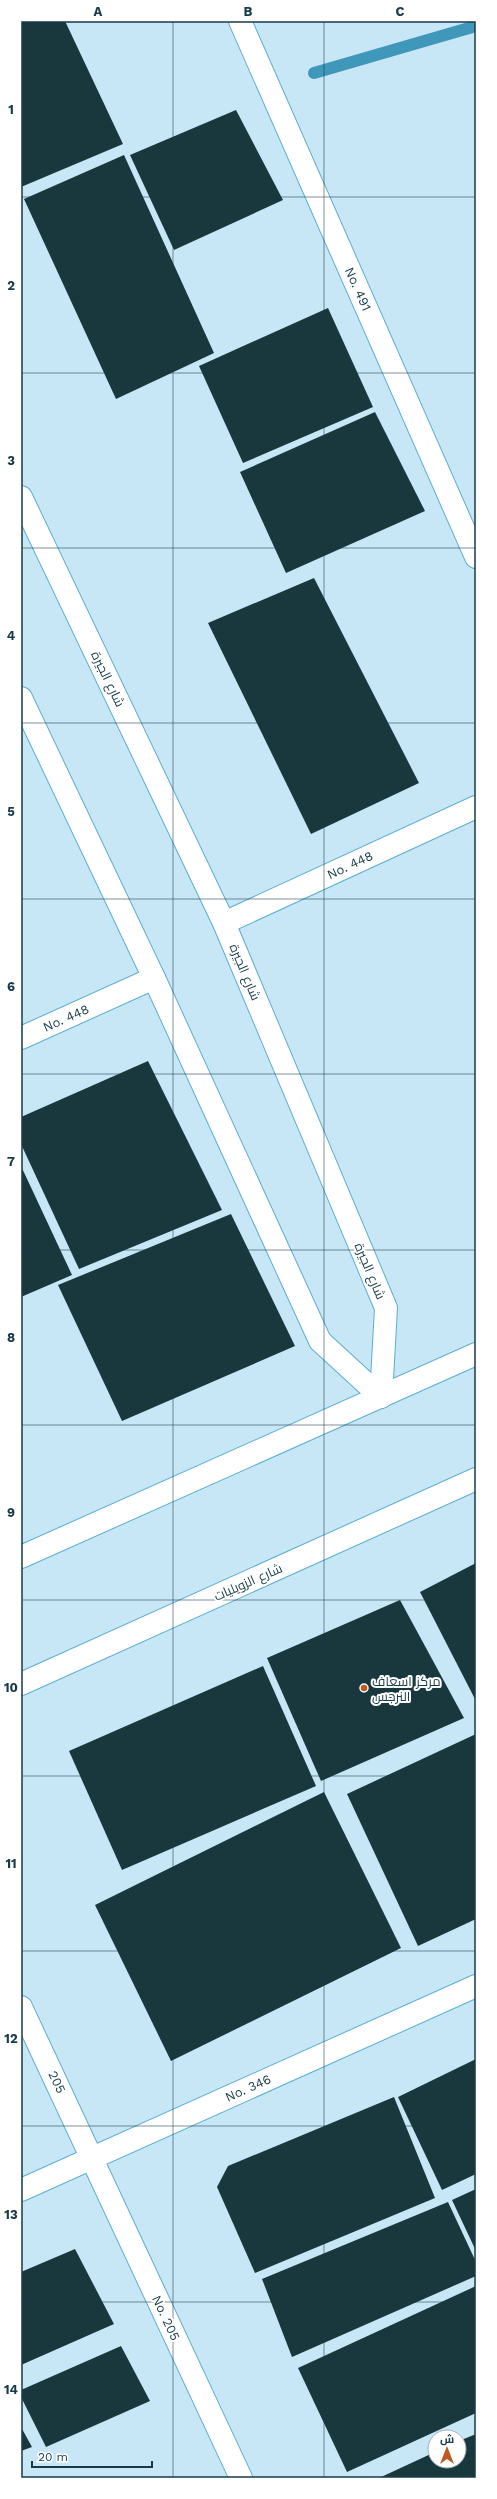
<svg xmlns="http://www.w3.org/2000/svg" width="497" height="2499" font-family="'Work Sans',Cairo,sans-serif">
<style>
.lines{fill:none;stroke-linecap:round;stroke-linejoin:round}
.stream{stroke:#3f97ba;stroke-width:12}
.building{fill:#19383d}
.minor-casing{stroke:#5baed1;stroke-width:24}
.tertiary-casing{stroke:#5baed1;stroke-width:24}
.minor{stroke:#fff;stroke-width:22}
.tertiary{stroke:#fff;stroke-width:22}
.grid{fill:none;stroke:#183b49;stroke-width:1;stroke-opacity:0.55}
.poi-dot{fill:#bc5a1f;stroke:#fff;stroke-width:1.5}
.labels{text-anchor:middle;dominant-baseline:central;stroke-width:4;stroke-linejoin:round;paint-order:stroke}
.street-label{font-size:13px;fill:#183b49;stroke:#fff}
.poi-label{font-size:13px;fill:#183b49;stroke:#fff;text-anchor:start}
.neatline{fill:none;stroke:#183b49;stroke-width:1.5}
.grid-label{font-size:13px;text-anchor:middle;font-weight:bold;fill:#183b49}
</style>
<rect width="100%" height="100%" fill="#c8e7f6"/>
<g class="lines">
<!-- stream -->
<polyline class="stream" points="314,73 476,26"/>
</g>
<!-- building -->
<g class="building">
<polygon points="21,21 65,21 123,144 21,187"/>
<polygon points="236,110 283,200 174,250 130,155"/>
<polygon points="124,155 214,353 116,399 24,199"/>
<polygon points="328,308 373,407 243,463 199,366"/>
<polygon points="375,412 425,511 286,573 240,472"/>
<polygon points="314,578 419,783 311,834 208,623"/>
<polygon points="148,1061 222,1210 79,1269 21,1144 21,1117"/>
<polygon points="21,1166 72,1275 21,1297"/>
<polygon points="231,1214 295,1346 122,1421 58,1285"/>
<polygon points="476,1563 476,1701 420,1592"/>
<polygon points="400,1600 464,1718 321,1781 267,1658"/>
<polygon points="263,1666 316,1786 122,1870 69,1751"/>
<polygon points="476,1734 476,1919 418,1946 347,1794"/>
<polygon points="324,1792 401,1948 171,2061 95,1905"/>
<polygon points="476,2059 476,2174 442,2190 398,2097"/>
<polygon points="394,2097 435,2198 255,2273 217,2187 228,2166"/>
<polygon points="476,2189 476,2251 452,2200"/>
<polygon points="448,2202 476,2262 476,2276 292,2357 262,2279"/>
<polygon points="75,2249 114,2324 21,2365 21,2272"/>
<polygon points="476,2286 476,2413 347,2472 298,2368"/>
<polygon points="121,2346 150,2401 46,2447 21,2397 21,2390"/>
<polygon points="21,2427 32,2447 21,2451"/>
<polygon points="476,2434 476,2478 379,2478 435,2452 435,2461 459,2461 459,2441"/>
</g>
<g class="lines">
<defs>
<g id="minor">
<polyline points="240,21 476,557"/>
<polyline points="21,497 224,923 386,1308 381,1397"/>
<polyline points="21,698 154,978 320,1341 381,1397"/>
<polyline points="224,923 476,807"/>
<polyline points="21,1038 154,978"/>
<polyline points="21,2007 241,2478"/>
<polyline points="21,2190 476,1986"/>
</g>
<g id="tertiary">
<polyline points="21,1557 476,1354"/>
<polyline points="21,1684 476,1479"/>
</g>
</defs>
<!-- minor casing -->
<use href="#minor" class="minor-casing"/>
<!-- tertiary casing -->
<use href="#tertiary" class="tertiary-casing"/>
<!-- minor -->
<use href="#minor" class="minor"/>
<!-- tertiary -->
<use href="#tertiary" class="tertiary"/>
</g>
<!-- grid -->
<path class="grid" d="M173,21V2478M324,21V2478M21,197H476M21,373H476M21,548H476M21,723H476M21,899H476M21,1074H476M21,1250H476M21,1425H476M21,1600H476M21,1776H476M21,1951H476M21,2126H476M21,2302H476"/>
<!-- markers -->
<circle class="poi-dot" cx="364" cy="1688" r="4"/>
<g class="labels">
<!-- street labels -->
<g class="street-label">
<text transform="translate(358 289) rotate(66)">No. 491</text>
<text transform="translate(108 679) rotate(64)">شارع الجيرة</text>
<text transform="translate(350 865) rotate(-25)">No. 448</text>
<text transform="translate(245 972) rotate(67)">شارع الجيرة</text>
<text transform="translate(66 1018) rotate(-24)">No. 448</text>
<text transform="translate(370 1271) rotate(67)">شارع الجيرة</text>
<text transform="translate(248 1582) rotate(-24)">شارع الزويليات</text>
<text transform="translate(57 2082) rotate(65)">205</text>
<text transform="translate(248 2088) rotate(-24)">No. 346</text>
<text transform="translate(166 2318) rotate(65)">No. 205</text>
</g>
<!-- poi labels -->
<g class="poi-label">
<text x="372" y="1681">مركز اسعاف<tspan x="372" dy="15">النرجس</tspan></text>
</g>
</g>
<!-- border -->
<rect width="497" height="2499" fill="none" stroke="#ffffff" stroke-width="44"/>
<!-- north arrow -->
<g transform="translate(447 2449)"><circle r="19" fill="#ffffff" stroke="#a3b1b6"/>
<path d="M0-3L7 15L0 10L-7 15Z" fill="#bc5a1f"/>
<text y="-6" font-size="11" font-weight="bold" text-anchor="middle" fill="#183b49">ش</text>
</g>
<!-- scale -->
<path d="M32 2461v6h120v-6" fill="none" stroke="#183b49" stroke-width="2"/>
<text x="38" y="2461" font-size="12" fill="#183b49" stroke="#ffffff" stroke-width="3" paint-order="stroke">20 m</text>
<rect x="22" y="22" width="453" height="2455" class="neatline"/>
<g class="grid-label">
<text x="98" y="16">A</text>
<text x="248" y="16">B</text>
<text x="400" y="16">C</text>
<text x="11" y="114">1</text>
<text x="11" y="290">2</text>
<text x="11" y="465">3</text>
<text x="11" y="640">4</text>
<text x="11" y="816">5</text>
<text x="11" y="991">6</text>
<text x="11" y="1166">7</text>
<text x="11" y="1342">8</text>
<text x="11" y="1517">9</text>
<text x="11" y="1692">10</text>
<text x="11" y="1868">11</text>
<text x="11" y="2043">12</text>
<text x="11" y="2219">13</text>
<text x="11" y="2394">14</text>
</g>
</svg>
